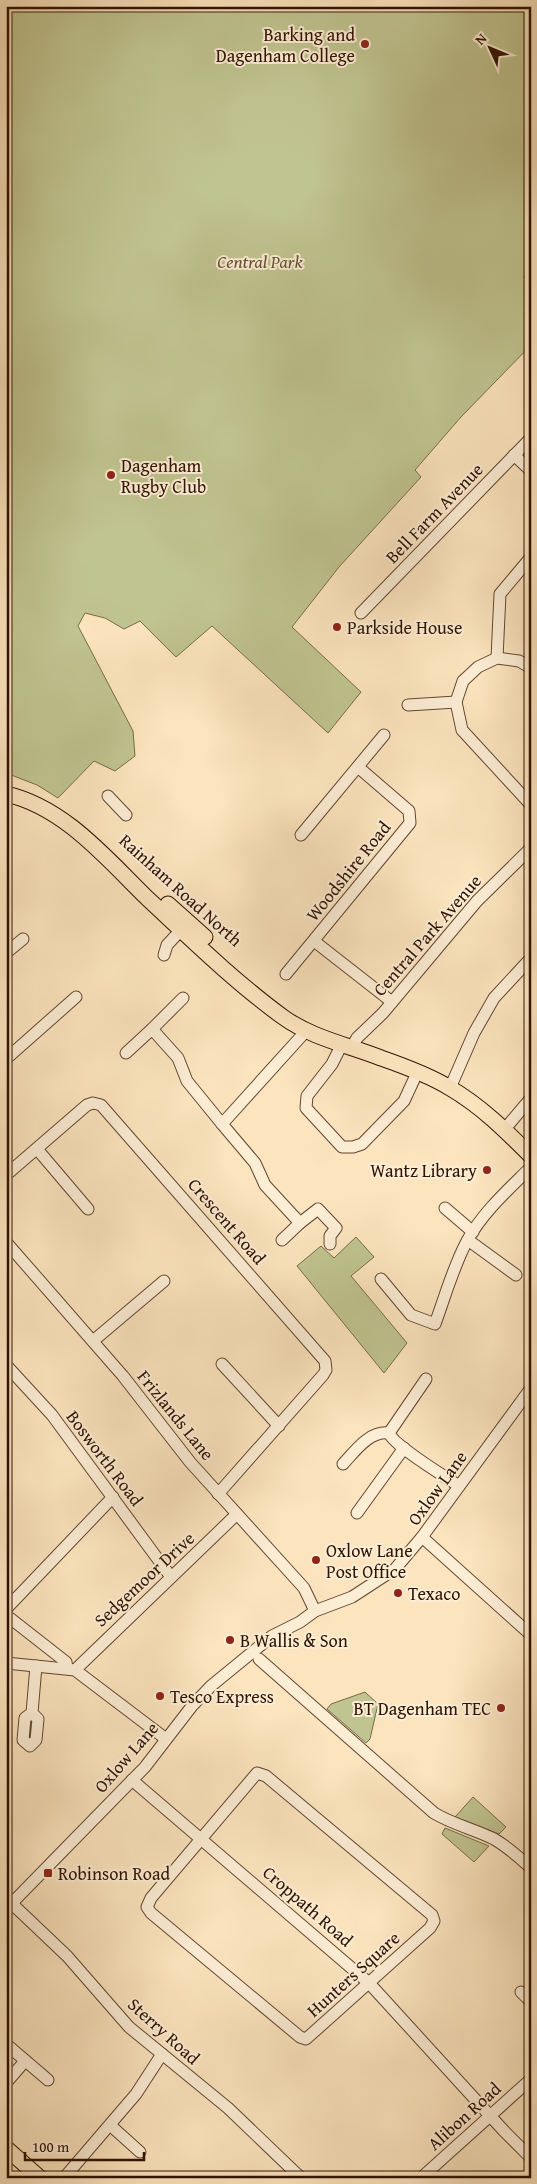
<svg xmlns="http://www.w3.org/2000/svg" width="537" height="2184" font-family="'Gentium Book Plus',serif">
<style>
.green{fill:#c0c490;stroke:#786b48}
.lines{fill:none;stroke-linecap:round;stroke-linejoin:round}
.minor-casing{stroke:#624630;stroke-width:13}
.major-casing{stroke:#2f1200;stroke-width:17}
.minor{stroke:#fcedd5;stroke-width:11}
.major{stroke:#fbe4be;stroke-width:15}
.poi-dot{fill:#8f2418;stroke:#fcedd5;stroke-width:2}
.labels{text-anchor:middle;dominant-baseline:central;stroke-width:4;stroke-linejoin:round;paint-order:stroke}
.poi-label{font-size:18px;fill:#2f1200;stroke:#fcedd5;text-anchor:start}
.park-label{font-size:18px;font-style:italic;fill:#625032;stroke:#fcedd5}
.street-label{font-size:18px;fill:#2f1200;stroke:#fcedd5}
</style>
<rect width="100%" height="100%" fill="#fbe4be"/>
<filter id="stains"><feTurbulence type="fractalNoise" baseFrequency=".004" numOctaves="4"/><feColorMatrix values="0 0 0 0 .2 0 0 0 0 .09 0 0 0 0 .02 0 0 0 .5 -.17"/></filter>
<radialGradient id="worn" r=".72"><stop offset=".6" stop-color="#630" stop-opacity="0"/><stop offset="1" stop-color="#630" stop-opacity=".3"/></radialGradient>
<!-- green -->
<g class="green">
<polygon points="6,6 531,6 531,269 524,277 531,283 531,345 461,417 415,470 421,477 339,567 292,627 361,692 328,733 212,626 176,657 140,621 124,629 105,618 85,613 78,626 133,731 135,756 115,771 94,761 58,798 37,785 6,773"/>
<polygon points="356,1237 374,1257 351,1276 407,1343 384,1373 297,1266 321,1246 334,1258"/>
<polygon points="365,1692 378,1704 370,1739 366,1743 327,1709 331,1704"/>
<polygon points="473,1797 506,1827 499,1834 455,1817"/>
<polygon points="445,1828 489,1846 474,1862 442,1834"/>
</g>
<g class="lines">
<defs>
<g id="minor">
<polyline points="514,455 531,471"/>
<polyline points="361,613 531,438"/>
<polyline points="497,658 500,594 531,557"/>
<polyline points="531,668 519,661 497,658 478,667 463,681 456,702 462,730 531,805"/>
<polyline points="408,705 456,702"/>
<polyline points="108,796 126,815"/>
<polyline points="301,835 384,735"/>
<polyline points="314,941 392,1002"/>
<polyline points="6,953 23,939"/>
<polyline points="164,955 167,945 181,930"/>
<polyline points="286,974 410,823 409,811 358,767"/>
<polyline points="152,1029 183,998"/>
<polyline points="306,1031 222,1124 255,1163 265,1185 300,1223 318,1209 336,1228 330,1236 330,1244"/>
<polyline points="342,1044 332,1064 307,1096 306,1108 342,1147 353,1147 362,1144 404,1101 417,1073"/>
<polyline points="352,1047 357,1038 383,1013 477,901 531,848"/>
<polyline points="126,1053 152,1029 178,1058 187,1081 222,1124"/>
<polyline points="6,1059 76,997"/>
<polyline points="450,1088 474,1033 494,998 531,958"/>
<polyline points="504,1130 531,1098"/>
<polyline points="37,1149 88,1209"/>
<polyline points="6,1175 87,1105 93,1103 101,1105 325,1361 326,1370 323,1375 218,1494"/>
<polyline points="445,1208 473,1232"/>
<polyline points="282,1240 300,1223"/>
<polyline points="468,1240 516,1275"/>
<polyline points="6,1242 123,1376 190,1462 304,1588 315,1611"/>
<path d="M381,1279L411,1315L435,1324C445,1297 453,1267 467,1241C483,1212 508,1190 531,1167"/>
<polyline points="93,1341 164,1281"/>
<polyline points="222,1364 279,1426"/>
<polyline points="6,1365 52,1415 171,1577"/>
<path d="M389,1433C394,1446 446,1477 459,1486"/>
<polyline points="389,1433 426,1379"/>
<path d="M343,1464C356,1450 369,1431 389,1433"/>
<polyline points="357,1513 404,1448"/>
<polyline points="422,1537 531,1635"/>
<polyline points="6,1609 113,1497"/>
<polyline points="6,1615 66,1662 67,1668"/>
<path d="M259,1659L434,1813C454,1825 474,1829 494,1839C508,1847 519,1857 531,1868"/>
<polyline points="6,1663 75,1670 166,1739"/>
<polyline points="75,1670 237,1514"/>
<polyline points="32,1713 25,1718 23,1740 30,1746 36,1740 38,1719 32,1713 36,1666"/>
<polygon points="257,1773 266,1776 432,1915 434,1921 430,1928 306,2039 300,2037 151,1913 147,1907 151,1898"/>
<polyline points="132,1780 369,1983 504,2131 531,2158"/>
<polyline points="7,1899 67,1956 129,2027 228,2108 301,2178"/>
<polyline points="6,1912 12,1903 145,1767 192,1706 211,1686 272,1636 300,1622 315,1611 352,1597 395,1569 422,1537 531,1388"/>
<polyline points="521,1992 531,2002"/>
<polyline points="6,2044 48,2080"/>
<polyline points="6,2083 25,2061"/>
<polyline points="110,2125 140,2152"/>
<polyline points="64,2178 136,2094 162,2054"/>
<polyline points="421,2178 531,2079"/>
</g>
<g id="major">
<path d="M6,794C64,807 106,858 147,898C191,939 235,982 283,1017C312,1038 348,1045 381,1058C404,1066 429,1075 450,1088C481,1106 506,1131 531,1156"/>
<polyline points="168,904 205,937"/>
<polyline points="6,2148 40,2178"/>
</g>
</defs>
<!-- minor casing -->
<use href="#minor" class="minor-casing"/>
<!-- major casing -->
<use href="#major" class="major-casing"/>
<!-- minor -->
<use href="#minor" class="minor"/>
<!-- major -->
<use href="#major" class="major"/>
</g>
<!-- markers -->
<g class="poi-dot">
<circle cx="365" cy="44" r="5"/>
<circle cx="111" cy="475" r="5"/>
<circle cx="337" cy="627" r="5"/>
<circle cx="487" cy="1170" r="5"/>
<circle cx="316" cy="1560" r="5"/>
<circle cx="398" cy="1593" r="5"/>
<circle cx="230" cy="1640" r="5"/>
<circle cx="160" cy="1696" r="5"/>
<circle cx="501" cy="1708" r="5"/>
<rect x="43" y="1868" width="10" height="10" rx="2.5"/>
</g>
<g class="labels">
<!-- poi labels -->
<g class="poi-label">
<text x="355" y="34" text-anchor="end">Barking and<tspan x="355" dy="21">Dagenham College</tspan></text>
<text x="121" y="465">Dagenham<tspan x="121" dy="21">Rugby Club</tspan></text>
<text x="347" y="627">Parkside House</text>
<text x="477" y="1170" text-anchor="end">Wantz Library</text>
<text x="326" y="1550">Oxlow Lane<tspan x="326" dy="21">Post Office</tspan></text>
<text x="408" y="1593">Texaco</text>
<text x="240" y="1640">B Wallis &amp; Son</text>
<text x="170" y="1696">Tesco Express</text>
<text x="491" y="1708" text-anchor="end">BT Dagenham TEC</text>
<text x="58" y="1873">Robinson Road</text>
</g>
<!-- park labels -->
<g class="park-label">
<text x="260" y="261">Central Park</text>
</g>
<!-- street labels -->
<g class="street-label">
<text transform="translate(434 513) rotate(-46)">Bell Farm Avenue</text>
<text transform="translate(348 871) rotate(-51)">Woodshire Road</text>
<text transform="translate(181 890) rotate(42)">Rainham Road North</text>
<text transform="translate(427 935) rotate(-49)">Central Park Avenue</text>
<text transform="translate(227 1221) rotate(49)">Crescent Road</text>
<text transform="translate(176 1415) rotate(51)">Frizlands Lane</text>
<text transform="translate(105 1458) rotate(53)">Bosworth Road</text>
<text transform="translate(437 1488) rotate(-54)">Oxlow Lane</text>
<text transform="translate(144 1579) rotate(-43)">Sedgemoor Drive</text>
<text transform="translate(126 1757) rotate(-49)">Oxlow Lane</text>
<text transform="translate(308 1906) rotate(41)">Croppath Road</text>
<text transform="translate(353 1974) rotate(-42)">Hunters Square</text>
<text transform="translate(164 2031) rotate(42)">Sterry Road</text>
<text transform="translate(464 2116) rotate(-42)">Alibon Road</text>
</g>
</g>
<!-- margin -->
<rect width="537" height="2184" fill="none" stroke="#fbe4be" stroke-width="25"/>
<rect x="8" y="8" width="522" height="2169" fill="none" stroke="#2f1200" stroke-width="2.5"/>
<rect x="12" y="12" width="512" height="2159" fill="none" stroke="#2f1200"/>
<!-- north arrow -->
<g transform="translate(490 48) rotate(314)" stroke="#fcedd5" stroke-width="4" paint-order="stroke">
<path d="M0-4L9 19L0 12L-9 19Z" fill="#2f1200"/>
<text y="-8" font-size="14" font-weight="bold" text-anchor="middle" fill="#2f1200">N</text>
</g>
<!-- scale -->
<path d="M25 2152v8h119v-8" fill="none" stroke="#2f1200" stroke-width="2.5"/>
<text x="32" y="2152" font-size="15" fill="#2f1200" stroke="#fcedd5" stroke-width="4" paint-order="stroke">100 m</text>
<rect width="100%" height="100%" filter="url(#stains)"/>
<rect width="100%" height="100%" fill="url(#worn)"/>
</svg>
